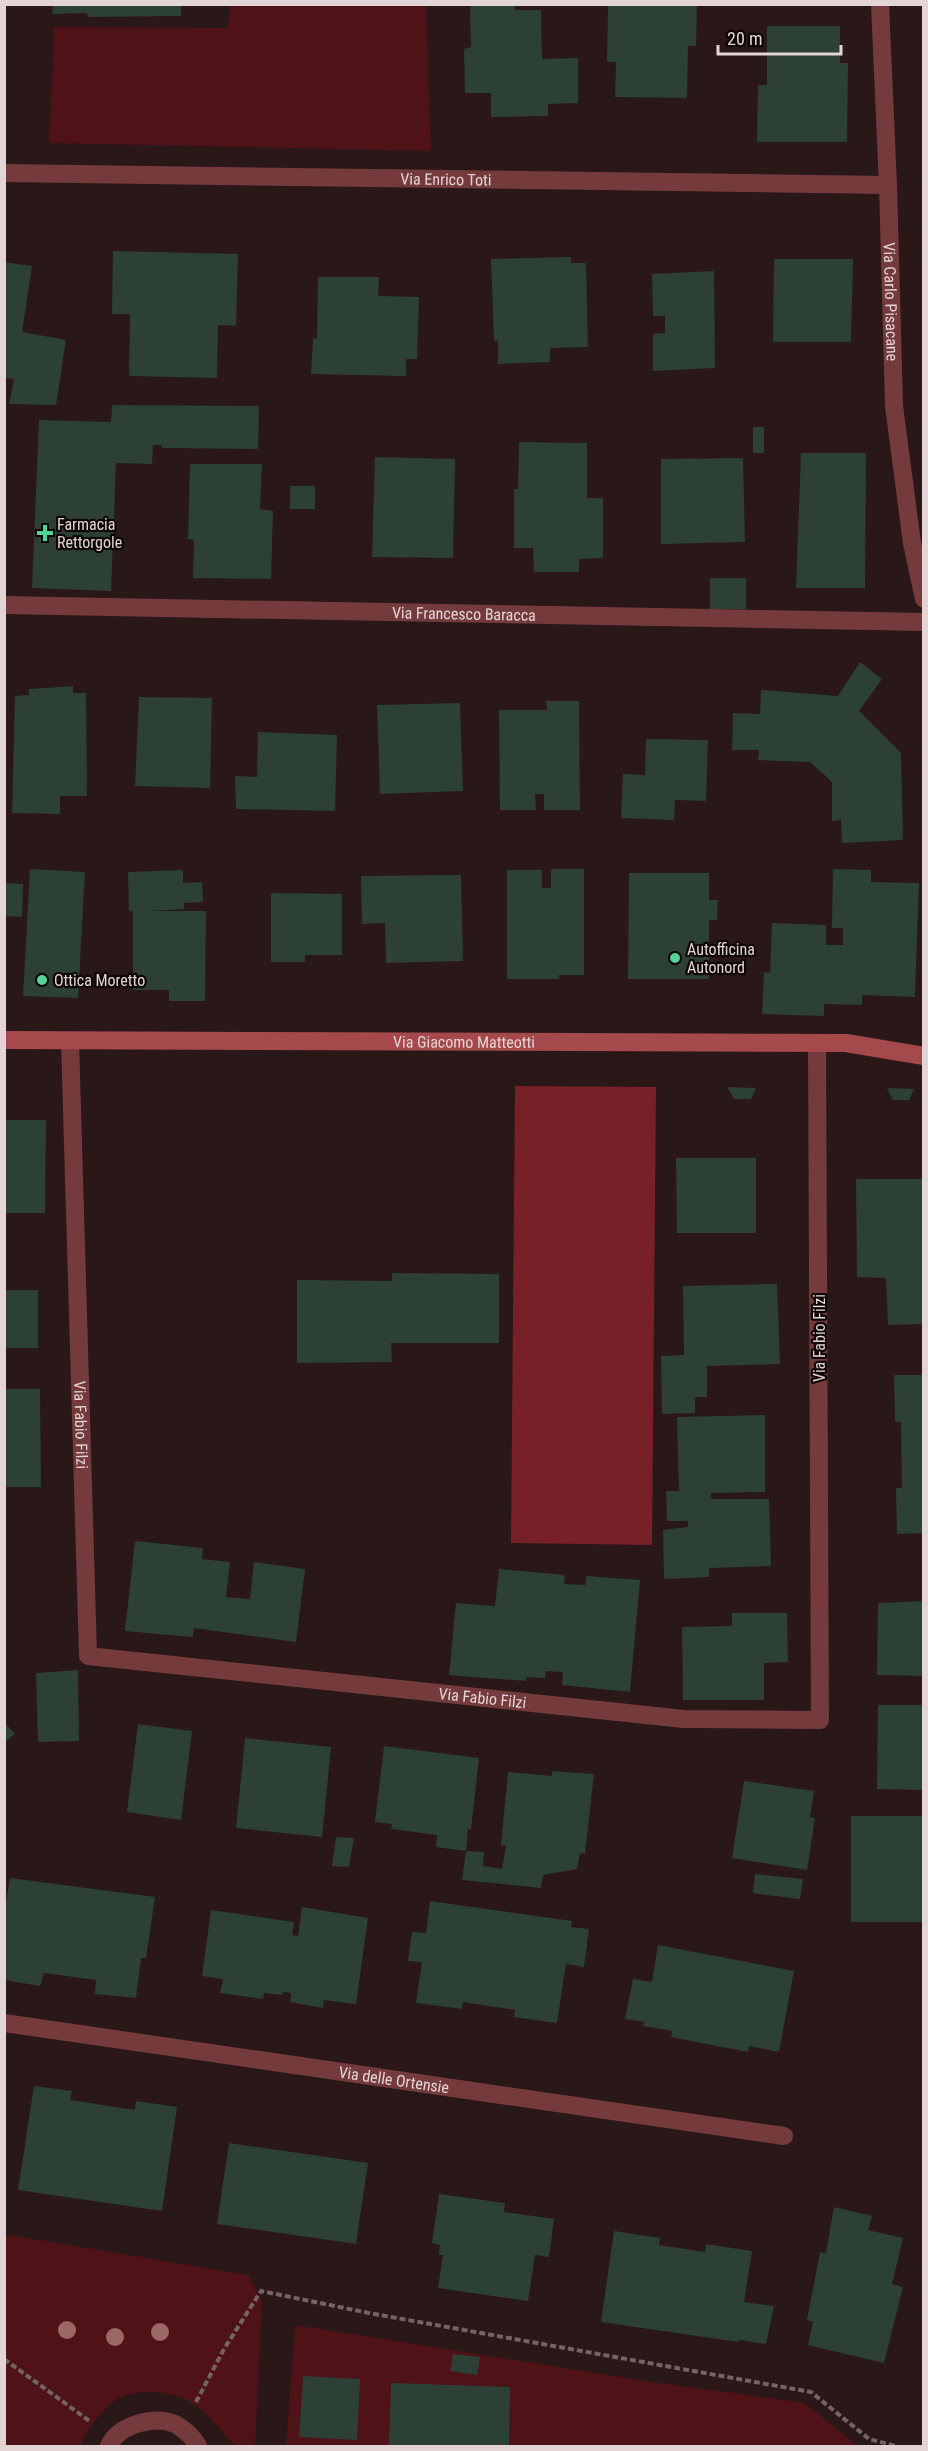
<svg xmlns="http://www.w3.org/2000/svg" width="928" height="2451" font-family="'Roboto Condensed',sans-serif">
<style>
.green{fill:#4e1217}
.forest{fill:#772027}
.building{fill:#2c4035}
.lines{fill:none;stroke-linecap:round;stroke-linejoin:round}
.path{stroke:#756464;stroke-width:4;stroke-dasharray:6 3;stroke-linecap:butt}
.street{stroke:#753b3c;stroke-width:18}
.secondary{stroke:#a6494c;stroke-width:18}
.tree{fill:#9a6867}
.poi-dot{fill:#54d396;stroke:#0d0505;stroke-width:2}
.labels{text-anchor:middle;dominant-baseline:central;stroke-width:4.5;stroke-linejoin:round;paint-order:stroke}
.street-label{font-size:16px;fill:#e3d5d5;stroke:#0d0505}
.poi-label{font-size:16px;fill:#e3d5d5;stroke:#0d0505;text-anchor:start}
</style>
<rect width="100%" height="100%" fill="#2a1717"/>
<!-- green -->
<g class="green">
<polygon points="230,5 426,5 431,151 49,143 54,27 228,28"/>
<path d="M4,2234L248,2275L262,2301L255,2446H236C223,2435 214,2420 201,2409C183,2392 144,2387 121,2397C105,2404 87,2430 80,2446H5Z"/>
<polygon points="295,2325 652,2382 805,2403 858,2446 286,2446"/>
</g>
<!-- forest -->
<polygon class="forest" points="515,1086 656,1087 652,1545 511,1543"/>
<!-- building -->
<g class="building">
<polygon points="53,4 181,4 181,16 88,17 87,13 52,14"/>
<polygon points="608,4 697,4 696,46 688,46 687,98 615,97 616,62 607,62"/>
<polygon points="470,5 515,5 515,10 541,10 542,59 578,58 578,103 548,104 548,116 491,117 491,93 465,93 464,49 471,47"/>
<polygon points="767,26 840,26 840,63 848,63 847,142 757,142 758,85 767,85"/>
<polygon points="113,251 238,254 236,326 218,325 217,378 129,376 130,314 112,314"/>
<polygon points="571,257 571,263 586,263 588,347 550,348 550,362 498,364 498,340 494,341 491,259"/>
<polygon points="774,259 853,259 851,342 773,342"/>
<polygon points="4,262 32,266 22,332 66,340 56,405 9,404 14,379 4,378"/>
<polygon points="714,271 715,368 653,371 653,334 665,333 665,316 653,316 652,274"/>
<polygon points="318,277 379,277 378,296 419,297 417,359 406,359 406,376 311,374 313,338 317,339"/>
<polygon points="112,405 259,406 258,449 162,448 162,445 153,445 152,464 116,463 111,591 32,588 39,420 111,422"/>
<rect x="753" y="427" width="11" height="26"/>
<polygon points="519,442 587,443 587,498 603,498 603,558 579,559 579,572 534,572 533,548 514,548 514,489 518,489"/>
<polygon points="801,453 866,453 865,588 796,588"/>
<polygon points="375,457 455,459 453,558 372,557"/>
<polygon points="743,458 745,542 661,544 661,459"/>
<polygon points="190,464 262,464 260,509 273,511 271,579 193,578 194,540 188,539"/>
<rect x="290" y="486" width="25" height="23"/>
<rect x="710" y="578" width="36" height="31"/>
<polygon points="860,662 882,679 859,711 901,753 903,840 842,843 841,820 832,821 832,782 810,762 758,760 759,750 732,750 733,713 760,714 761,690 838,696"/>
<polygon points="73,686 73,693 86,693 87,796 60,796 60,814 12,813 15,696 29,695 29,689"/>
<polygon points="139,697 212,698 210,788 135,786"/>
<polygon points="546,701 579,701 580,810 544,810 544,794 535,794 536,810 500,810 499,710 547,710"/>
<polygon points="460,703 463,791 380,794 377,705"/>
<polygon points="258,732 337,735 335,811 236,809 235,776 257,777"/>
<polygon points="646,739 708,740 706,801 675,800 674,820 621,818 623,774 645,775"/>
<polygon points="30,869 85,872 78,998 23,996"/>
<polygon points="551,869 584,869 584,975 559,975 559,979 507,979 507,870 542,870 542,888 551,888"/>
<polygon points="833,869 871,870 871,882 919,883 915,997 862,995 862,1005 824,1004 824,1016 762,1014 764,972 770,973 772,923 826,925 826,945 843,945 843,928 832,928"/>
<polygon points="183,870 183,883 202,882 203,902 184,903 184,909 150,911 206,911 205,1001 169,1001 169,990 133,990 133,911 129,911 128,872"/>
<polygon points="629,873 709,873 709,900 718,900 717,920 709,920 709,979 628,979"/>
<polygon points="461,875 463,961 386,963 385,923 362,924 361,876"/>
<polygon points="4,883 23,884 22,917 4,916"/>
<polygon points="271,893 342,894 342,955 305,955 305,962 271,962"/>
<polygon points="727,1087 756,1088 751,1099 734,1099"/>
<polygon points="887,1088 914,1089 909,1100 893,1100"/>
<polygon points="4,1120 46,1120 45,1213 4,1213"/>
<polygon points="676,1158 756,1158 756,1233 677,1233"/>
<polygon points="856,1179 924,1179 924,1324 888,1325 886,1278 857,1277"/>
<polygon points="392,1273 499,1274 499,1343 391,1343 392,1362 297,1363 297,1280 392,1281"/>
<polygon points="777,1284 780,1364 707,1366 707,1397 695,1397 695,1413 662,1414 661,1356 684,1355 683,1286"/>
<rect x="4" y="1290" width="34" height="58"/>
<polygon points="894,1375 924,1375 924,1533 897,1534 896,1488 902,1488 901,1422 895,1422"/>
<polygon points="4,1389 40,1389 41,1487 4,1487"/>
<polygon points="765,1415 765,1492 711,1493 711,1499 769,1499 771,1566 709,1568 709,1577 664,1579 663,1530 688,1527 688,1521 667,1521 666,1491 679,1491 677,1417"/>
<polygon points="135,1541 203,1548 202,1559 230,1562 226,1597 250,1599 254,1562 305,1569 296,1642 194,1628 193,1637 125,1631"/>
<polygon points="499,1569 565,1575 564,1584 586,1585 586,1576 640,1580 630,1692 562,1685 563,1672 546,1671 545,1678 526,1677 526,1681 449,1675 456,1603 495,1606"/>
<polygon points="924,1601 924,1676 877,1675 878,1603"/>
<polygon points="732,1613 787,1613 788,1662 764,1663 764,1700 683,1700 682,1627 732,1626"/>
<polygon points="78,1670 79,1741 38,1742 36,1673"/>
<polygon points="878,1705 924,1705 924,1790 877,1789"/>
<polygon points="4,1722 15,1734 4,1743"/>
<polygon points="138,1724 192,1731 181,1820 127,1812"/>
<polygon points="245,1738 331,1747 322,1837 236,1828"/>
<polygon points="384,1746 479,1758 471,1829 468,1829 466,1851 436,1847 437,1835 391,1829 392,1824 375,1822"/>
<polygon points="552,1771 594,1774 585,1854 580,1853 577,1869 543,1875 541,1888 462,1880 466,1851 484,1852 483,1866 502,1869 506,1846 501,1845 508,1772 552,1776"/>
<polygon points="744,1781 814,1791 810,1817 815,1818 807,1870 732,1858"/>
<rect x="851" y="1816" width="73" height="106"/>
<polygon points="336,1837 354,1838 349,1867 332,1866"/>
<polygon points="755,1874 803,1879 800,1899 753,1893"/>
<polygon points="10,1878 155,1897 146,1958 141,1958 136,1998 95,1994 96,1980 44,1973 40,1986 4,1980 4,1914"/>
<polygon points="430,1901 572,1921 571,1927 589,1929 584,1967 566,1964 557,2023 514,2017 515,2010 463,2002 462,2009 416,2003 422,1962 408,1961 412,1932 426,1933"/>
<polygon points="302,1907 368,1918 356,2004 324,2000 323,2008 290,2002 291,1993 283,1992 282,1995 264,1993 263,1999 220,1993 223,1979 202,1976 211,1910 294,1922 292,1935 298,1936"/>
<polygon points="658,1945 794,1971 779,2052 749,2046 748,2052 671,2037 672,2031 643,2026 644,2022 625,2019 633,1979 652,1982"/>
<polygon points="34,2086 72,2091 70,2100 135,2110 136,2101 177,2107 162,2211 18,2190"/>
<polygon points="229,2143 368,2163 356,2244 217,2224"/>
<polygon points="439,2194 505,2203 504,2212 554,2219 549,2257 535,2255 528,2301 438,2288 443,2255 439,2255 440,2245 432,2243"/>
<polygon points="834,2207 872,2216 868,2230 903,2238 892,2284 903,2287 884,2363 808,2345 813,2322 807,2320 820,2252 826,2253"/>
<polygon points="614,2231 660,2238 659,2245 705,2252 706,2244 752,2251 744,2302 774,2306 766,2344 739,2340 739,2342 601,2322"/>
<polygon points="453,2354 480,2357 477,2375 450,2371"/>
<polygon points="303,2376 360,2379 357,2440 299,2437"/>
<polygon points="391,2383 510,2387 509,2446 389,2446"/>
</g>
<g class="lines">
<!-- path -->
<g class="path">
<polyline points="4,2359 91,2422"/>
<polyline points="196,2402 224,2349 261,2291 369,2313 811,2392 869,2439 896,2446"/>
</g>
<!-- street -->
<g class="street">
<path id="s1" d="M880,4L888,185L894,406L912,543L924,599"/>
<path id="s2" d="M4,173L888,185"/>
<path id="s3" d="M4,605L924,622"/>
<path id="s4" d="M70,1041L88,1656L684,1719L820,1720L817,1044"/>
<path id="s5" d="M4,2023L784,2136"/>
<path d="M109,2446C118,2425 154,2415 175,2424C183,2428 194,2438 198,2446"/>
</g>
<!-- secondary -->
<path class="secondary" id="s6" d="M4,1040L846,1043L924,1056"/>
</g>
<!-- trees -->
<g class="tree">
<circle cx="67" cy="2330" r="9"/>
<circle cx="160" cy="2332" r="9"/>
<circle cx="115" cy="2337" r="9"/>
</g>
<!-- markers -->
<g class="poi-dot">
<path d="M42 524h6v6h6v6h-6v6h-6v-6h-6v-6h6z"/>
<circle cx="675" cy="958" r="6"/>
<circle cx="42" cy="980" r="6"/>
</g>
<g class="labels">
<!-- street labels -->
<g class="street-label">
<text stroke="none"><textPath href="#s2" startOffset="442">Via Enrico Toti</textPath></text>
<text stroke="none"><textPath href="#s1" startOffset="298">Via Carlo Pisacane</textPath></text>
<text stroke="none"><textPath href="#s3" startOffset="460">Via Francesco Baracca</textPath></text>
<text stroke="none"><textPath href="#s6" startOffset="460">Via Giacomo Matteotti</textPath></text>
<text transform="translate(819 1338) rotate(-90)">Via Fabio Filzi</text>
<text stroke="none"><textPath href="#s4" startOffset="384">Via Fabio Filzi</textPath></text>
<text stroke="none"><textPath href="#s4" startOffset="1012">Via Fabio Filzi</textPath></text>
<text stroke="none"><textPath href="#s5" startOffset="394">Via delle Ortensie</textPath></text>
</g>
<!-- poi labels -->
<g class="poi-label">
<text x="57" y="524">Farmacia<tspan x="57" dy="18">Rettorgole</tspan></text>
<text x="687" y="949">Autofficina<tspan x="687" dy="18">Autonord</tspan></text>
<text x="54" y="980">Ottica Moretto</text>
</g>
</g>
<!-- border -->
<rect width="928" height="2451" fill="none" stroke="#e3d5d5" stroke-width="12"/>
<!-- scale -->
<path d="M718 45v9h123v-9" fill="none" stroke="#e3d5d5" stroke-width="3"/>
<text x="727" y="45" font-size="18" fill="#e3d5d5" stroke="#0d0505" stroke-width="4.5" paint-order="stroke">20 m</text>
</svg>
